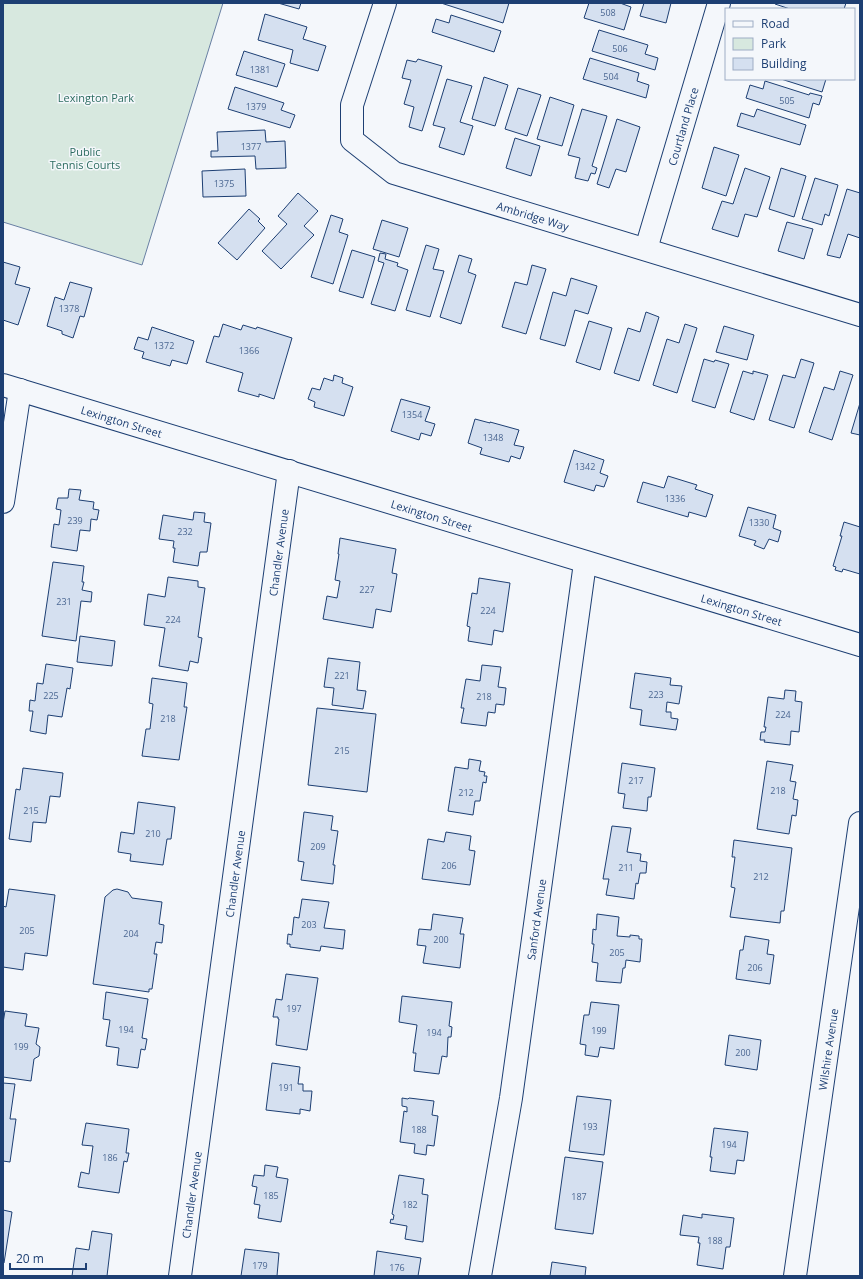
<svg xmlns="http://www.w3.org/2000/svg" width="863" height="1279" font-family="'Open Sans',sans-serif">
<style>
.green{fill:#d7e8df;stroke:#687fa3}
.building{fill:#d5e0f0;stroke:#1d3f73}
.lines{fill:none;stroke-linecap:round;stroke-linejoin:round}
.minor-casing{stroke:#1d3f73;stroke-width:24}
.minor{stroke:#f4f7fb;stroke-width:22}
.labels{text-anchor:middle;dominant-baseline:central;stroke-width:3;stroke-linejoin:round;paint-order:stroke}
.number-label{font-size:9px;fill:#4b6792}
.park-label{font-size:11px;fill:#2c6c60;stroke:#f4f7fb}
.street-label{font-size:11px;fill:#1d3f73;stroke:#f4f7fb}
</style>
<rect width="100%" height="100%" fill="#f4f7fb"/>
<!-- green -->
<polygon class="green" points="3,3 223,3 142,265 3,222"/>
<!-- building -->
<g class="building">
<polygon points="278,3 301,3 299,9"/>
<polygon points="441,3 509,3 503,23"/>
<polygon points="589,3 620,3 631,7 624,30 584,18"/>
<polygon points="644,3 671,3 666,23 640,16"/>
<polygon points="776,3 846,3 844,9 790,9 775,4"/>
<polygon points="265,14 307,27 303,39 326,46 318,71 290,63 293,50 258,40"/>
<polygon points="451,15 501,31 494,52 432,32 436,19 449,23"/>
<polygon points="599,30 648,45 645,54 658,58 655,70 592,51"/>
<polygon points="244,51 285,64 277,87 236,75"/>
<polygon points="590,58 639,73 637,81 649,85 646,98 583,79"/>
<polygon points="418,59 442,66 422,131 409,127 414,107 404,104 411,80 402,78 407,60 416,62"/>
<polygon points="484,77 508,85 495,126 472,119"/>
<polygon points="447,79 472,86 460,122 473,126 464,155 439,147 445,128 433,125"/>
<polygon points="781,79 826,79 822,92"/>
<polygon points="765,81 809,95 810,93 822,96 819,105 813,103 809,118 746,98 750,85 763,89"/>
<polygon points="235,87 284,103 281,110 295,115 290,128 228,109"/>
<polygon points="518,88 541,95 527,136 505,129"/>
<polygon points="550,97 574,105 562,146 537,139"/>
<polygon points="582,109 607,116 592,166 597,168 595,174 591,173 588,181 575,178 580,158 568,155"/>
<polygon points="757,109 806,125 800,145 737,126 741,113 754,117"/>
<polygon points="617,119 640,127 626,172 616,169 609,188 597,184"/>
<polygon points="265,130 266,142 285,141 286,168 256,169 255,156 211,157 211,151 218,151 217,132"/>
<polygon points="515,138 540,146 531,176 506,168"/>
<polygon points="714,147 739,155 726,196 702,188"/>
<polygon points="745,168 770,177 757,217 745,214 738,237 712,229 722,201 733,204"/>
<polygon points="781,168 806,176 794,217 769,209"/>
<polygon points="245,169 246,196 203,197 202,171"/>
<polygon points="815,178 838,185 829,216 825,214 822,225 802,219"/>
<polygon points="847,189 860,193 860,238 848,234 840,258 827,255"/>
<polygon points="298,193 318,211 304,226 314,235 281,269 262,251 287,224 278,216"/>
<polygon points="249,209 260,219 258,221 265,228 237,260 218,243"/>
<polygon points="331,215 343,219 339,232 348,235 333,284 311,277"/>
<polygon points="382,220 408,228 399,257 373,249"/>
<polygon points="787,222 813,229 804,259 778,251"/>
<polygon points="426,245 439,249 433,269 444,271 430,317 406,310"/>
<polygon points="352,250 375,257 363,298 339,291"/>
<polygon points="380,253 386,254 385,259 398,263 397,266 408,270 395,311 371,304 384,263 378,261"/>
<polygon points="459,255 472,259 468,272 476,275 461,324 440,317"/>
<polygon points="3,262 20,267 15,284 30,288 18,325 3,320"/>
<polygon points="532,265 546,269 526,334 502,327 515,282 527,285"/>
<polygon points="571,278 597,286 588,314 575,310 565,346 540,339 553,292 566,296"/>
<polygon points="70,282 92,288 84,317 80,316 73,338 62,334 62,331 47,326 55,297 64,300"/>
<polygon points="646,312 659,317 639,381 614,373 628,328 640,332"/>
<polygon points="589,321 612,328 600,370 576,362"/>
<polygon points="223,324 241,330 243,325 256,329 257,327 292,338 274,399 259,394 259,397 238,391 243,373 206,362 214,336 219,337"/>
<polygon points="685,324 697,328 677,393 653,385 667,339 679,343"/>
<polygon points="724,326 754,335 747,360 716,352"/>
<polygon points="152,327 194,341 187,364 172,360 170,366 142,358 144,352 134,349 138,337 148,340"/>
<polygon points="704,359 714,362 715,360 729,364 715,408 692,401"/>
<polygon points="801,359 814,363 794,428 769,420 783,375 795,378"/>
<polygon points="743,371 753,374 753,371 768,375 754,420 730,412"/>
<polygon points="840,371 853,375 832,440 809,432 824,387 834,390"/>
<polygon points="334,375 343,378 342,383 353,387 344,416 314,407 315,402 308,399 312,388 320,390 324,378 333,381"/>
<polygon points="401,399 430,407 425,421 435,424 431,436 421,433 419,440 391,431"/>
<polygon points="860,403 860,435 851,433"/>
<polygon points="475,419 490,423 490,422 519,430 514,445 524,447 520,459 511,456 509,462 480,454 482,448 468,443"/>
<polygon points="574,450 604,460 600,473 608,476 604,487 596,485 594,491 564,482"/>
<polygon points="668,476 697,485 695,489 713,495 706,517 689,512 688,517 637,502 643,482 664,488"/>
<polygon points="69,489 81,490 79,500 94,502 93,509 99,510 97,520 91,519 90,531 80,530 77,551 51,547 54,524 59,525 61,510 56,509 58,498 68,498"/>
<polygon points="748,507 776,515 773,528 781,531 778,542 769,539 764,549 754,545 756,541 739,536"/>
<polygon points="194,512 205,513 204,522 211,523 207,552 200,552 198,566 173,562 175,548 173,548 174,541 159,539 163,515 193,520"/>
<polygon points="844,522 860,527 860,574 843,569 842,572 835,570 836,567 833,566 842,536 840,536"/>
<polygon points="340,538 396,549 392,573 397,574 391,612 376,609 373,628 323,619 327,596 337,598 340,581 335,580 339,554 338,554"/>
<polygon points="53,562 84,566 82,582 84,582 82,590 92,592 91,602 81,601 76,641 42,636"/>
<polygon points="168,577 198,581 198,587 205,588 198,637 202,638 198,663 190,661 188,671 159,666 165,628 144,625 148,594 165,597"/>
<polygon points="479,578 510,583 503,632 494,630 492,645 468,641 470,627 467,626 472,593 477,594"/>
<polygon points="80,636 115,641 112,666 77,662"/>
<polygon points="328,658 360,662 357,690 366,691 363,709 332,705 334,688 324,687"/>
<polygon points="46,664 73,668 70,689 67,688 62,717 48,715 46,734 30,731 33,711 29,711 30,700 35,701 37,683 43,684"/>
<polygon points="482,665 501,667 498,687 506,688 504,705 496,704 495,713 488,712 486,726 461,723 464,708 461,708 466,679 480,681"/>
<polygon points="635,673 671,678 670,685 682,686 679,704 667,702 666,712 671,712 671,718 678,719 676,730 640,725 642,710 630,708"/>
<polygon points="152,678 187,683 184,707 187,707 179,760 142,756 146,729 150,729 153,704 149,703"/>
<polygon points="785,690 796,691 795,701 802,702 799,732 791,731 790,745 764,742 765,740 760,740 761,732 765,732 766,727 764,727 768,697 784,699"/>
<polygon points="317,708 376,714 367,792 308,785"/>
<polygon points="469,759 481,761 479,771 485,772 484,776 487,776 486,783 483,782 480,801 475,801 473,815 448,811 455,767 468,769"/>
<polygon points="767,761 793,765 790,781 796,782 793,799 798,800 796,816 792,815 789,834 757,829"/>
<polygon points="622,763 655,768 651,797 648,797 647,811 623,808 625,794 618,793"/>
<polygon points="23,768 63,773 60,797 50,796 46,823 33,822 31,842 9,839 16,789 20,790"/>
<polygon points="138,802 175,807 171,839 167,839 163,865 130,861 131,854 118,852 121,832 134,834"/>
<polygon points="304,812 333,816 331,830 338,831 333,865 335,865 333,884 301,880 304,862 298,861"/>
<polygon points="612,826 631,828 627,852 641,854 640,861 647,862 646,873 640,873 638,884 636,883 634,899 606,895 609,879 603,879"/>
<polygon points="446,832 471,836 469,850 475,851 470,885 422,879 428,839 444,842"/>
<polygon points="734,840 792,848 784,911 781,911 780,923 730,917 735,888 731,887 735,857 732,857"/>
<polygon points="9,889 55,895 47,956 25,953 23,970 3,967 3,906 6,907"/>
<polygon points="117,889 128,892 132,898 162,902 159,924 164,925 162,943 156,942 154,954 157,954 152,989 149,989 149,992 93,984 105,897 113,890"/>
<polygon points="302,899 329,902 324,928 345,930 343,949 321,946 320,951 290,947 290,944 287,944 288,934 292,935 294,917 299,918"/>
<polygon points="433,914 463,918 460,934 464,934 460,968 423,963 426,946 417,945 419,929 431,930"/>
<polygon points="597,914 619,917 617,936 630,937 630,935 639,936 639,939 642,939 640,962 626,960 625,968 623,968 621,983 596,981 598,963 592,962 594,944 592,944 593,929 596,930"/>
<polygon points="745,936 769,940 767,954 774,955 770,984 736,979 740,950 743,950"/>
<polygon points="286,974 318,978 307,1050 276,1045 279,1019 278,1019 278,1017 273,1017 276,999 282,1000"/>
<polygon points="106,992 148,999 142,1038 147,1039 145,1050 141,1049 138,1068 117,1065 119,1048 106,1046 110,1020 103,1019"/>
<polygon points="402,996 452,1002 449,1026 452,1027 451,1037 448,1037 447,1057 442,1056 439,1074 414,1071 416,1053 413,1053 417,1025 399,1022"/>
<polygon points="591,1002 619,1005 614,1049 600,1047 598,1057 585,1055 586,1045 580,1044 584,1015 589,1015"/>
<polygon points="5,1011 27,1014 25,1026 39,1028 36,1044 40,1047 39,1056 34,1059 31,1081 3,1077 3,1023"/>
<polygon points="729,1035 761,1040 757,1070 725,1065"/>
<polygon points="272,1063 300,1067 298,1084 303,1084 303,1091 312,1091 310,1111 300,1109 300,1114 266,1110"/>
<polygon points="3,1083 15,1084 10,1119 16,1119 10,1162 3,1161"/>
<polygon points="577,1096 611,1100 604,1155 569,1151"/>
<polygon points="402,1098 408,1099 409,1098 434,1101 432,1115 438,1116 434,1146 427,1145 426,1155 414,1153 415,1144 400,1142 404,1111 407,1112 407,1107 402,1106"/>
<polygon points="86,1123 129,1129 126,1153 129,1153 127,1162 124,1161 119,1193 78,1187 81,1172 89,1174 93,1146 82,1145"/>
<polygon points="714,1128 748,1132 744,1161 737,1160 735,1174 710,1171 712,1157 710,1157"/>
<polygon points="565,1157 603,1162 593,1234 555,1229"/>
<polygon points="265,1165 278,1167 276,1177 288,1179 281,1222 258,1218 260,1205 254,1204 257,1187 252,1186 254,1175 264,1176"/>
<polygon points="399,1175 424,1179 422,1194 428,1195 423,1242 405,1239 407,1226 390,1223 391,1219 393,1220 394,1215 392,1214"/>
<polygon points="3,1210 12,1212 4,1263 3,1263"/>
<polygon points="702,1214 734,1218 730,1247 726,1247 723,1269 697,1265 700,1243 698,1243 699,1237 680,1235 683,1215 702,1218"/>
<polygon points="92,1231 112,1234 107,1276 72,1276 76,1248 89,1250"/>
<polygon points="245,1249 279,1253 277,1276 241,1276"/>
<polygon points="377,1251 421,1258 418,1276 374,1276"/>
<polygon points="552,1262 586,1267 585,1276 550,1276"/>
</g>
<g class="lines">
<defs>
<g id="minor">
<path id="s1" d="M385,3L352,105V140L394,173L860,315"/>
<path id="s2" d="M646,249L719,3"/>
<path id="s3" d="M3,385L860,645"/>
<polyline points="3,502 20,390"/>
<path id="s4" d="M180,1276L289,471"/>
<path id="s5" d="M480,1276L511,1098L585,563"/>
<path id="s6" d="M795,1276L860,823"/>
</g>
</defs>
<!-- minor casing -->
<use href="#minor" class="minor-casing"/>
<!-- minor -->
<use href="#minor" class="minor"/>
</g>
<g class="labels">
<!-- number labels -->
<g class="number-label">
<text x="608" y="12">508</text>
<text x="620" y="48">506</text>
<text x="260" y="69">1381</text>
<text x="611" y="76">504</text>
<text x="787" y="100">505</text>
<text x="256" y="106">1379</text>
<text x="251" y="146">1377</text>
<text x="224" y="183">1375</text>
<text x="69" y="308">1378</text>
<text x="164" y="345">1372</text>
<text x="249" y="350">1366</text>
<text x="412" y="414">1354</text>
<text x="493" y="437">1348</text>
<text x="585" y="466">1342</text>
<text x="675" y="498">1336</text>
<text x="75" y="520">239</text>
<text x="759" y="522">1330</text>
<text x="185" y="531">232</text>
<text x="367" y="589">227</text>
<text x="64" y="601">231</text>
<text x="488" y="610">224</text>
<text x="173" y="619">224</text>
<text x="342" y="675">221</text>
<text x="656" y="694">223</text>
<text x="51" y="695">225</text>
<text x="484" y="696">218</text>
<text x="783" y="714">224</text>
<text x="168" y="718">218</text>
<text x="342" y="750">215</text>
<text x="636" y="780">217</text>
<text x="778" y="790">218</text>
<text x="466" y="792">212</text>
<text x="31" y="810">215</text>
<text x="153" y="833">210</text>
<text x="318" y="846">209</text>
<text x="449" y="865">206</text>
<text x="626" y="867">211</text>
<text x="761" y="876">212</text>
<text x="309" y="924">203</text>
<text x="27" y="930">205</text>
<text x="131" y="933">204</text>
<text x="441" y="939">200</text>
<text x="617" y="952">205</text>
<text x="755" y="967">206</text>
<text x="294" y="1008">197</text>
<text x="126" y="1029">194</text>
<text x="599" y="1030">199</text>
<text x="434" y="1032">194</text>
<text x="21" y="1046">199</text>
<text x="743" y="1052">200</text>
<text x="286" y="1087">191</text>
<text x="590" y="1126">193</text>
<text x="419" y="1129">188</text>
<text x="729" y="1144">194</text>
<text x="110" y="1157">186</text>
<text x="271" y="1195">185</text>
<text x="579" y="1196">187</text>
<text x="410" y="1204">182</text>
<text x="715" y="1240">188</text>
<text x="260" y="1265">179</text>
<text x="397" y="1267">176</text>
</g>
<!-- park labels -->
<g class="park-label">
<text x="96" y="97">Lexington Park</text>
<text x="85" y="151">Public<tspan x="85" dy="13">Tennis Courts</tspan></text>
</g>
<!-- street labels -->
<g class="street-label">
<text stroke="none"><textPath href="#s2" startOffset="128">Courtland Place</textPath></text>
<text stroke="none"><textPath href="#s1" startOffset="341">Ambridge Way</textPath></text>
<text stroke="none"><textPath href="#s3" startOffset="124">Lexington Street</textPath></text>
<text stroke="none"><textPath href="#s3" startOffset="448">Lexington Street</textPath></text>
<text stroke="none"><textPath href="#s4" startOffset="730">Chandler Avenue</textPath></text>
<text stroke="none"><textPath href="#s3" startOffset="772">Lexington Street</textPath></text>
<text stroke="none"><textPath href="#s4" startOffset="406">Chandler Avenue</textPath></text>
<text stroke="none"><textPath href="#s5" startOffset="361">Sanford Avenue</textPath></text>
<text stroke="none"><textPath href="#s6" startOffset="229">Wilshire Avenue</textPath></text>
<text stroke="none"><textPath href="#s4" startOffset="82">Chandler Avenue</textPath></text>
</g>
</g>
<!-- border -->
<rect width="863" height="1279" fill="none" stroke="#1d3f73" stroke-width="8"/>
<!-- legend -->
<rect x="725" y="8" width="130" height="72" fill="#f4f7fb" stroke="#9eadc5"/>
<rect x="733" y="21" width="20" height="6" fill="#f4f7fb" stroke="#9eadc5"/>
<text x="761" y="28" font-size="12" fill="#1d3f73">Road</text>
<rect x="733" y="38" width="20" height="12" fill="#d7e8df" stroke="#9eadc5"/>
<text x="761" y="48" font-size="12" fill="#1d3f73">Park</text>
<rect x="733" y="58" width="20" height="12" fill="#d5e0f0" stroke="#9eadc5"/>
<text x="761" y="68" font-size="12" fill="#1d3f73">Building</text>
<!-- scale -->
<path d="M10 1263v6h76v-6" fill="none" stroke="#1d3f73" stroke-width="2"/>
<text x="16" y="1263" font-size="12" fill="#1d3f73" stroke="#f4f7fb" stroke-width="3" paint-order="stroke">20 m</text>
</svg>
